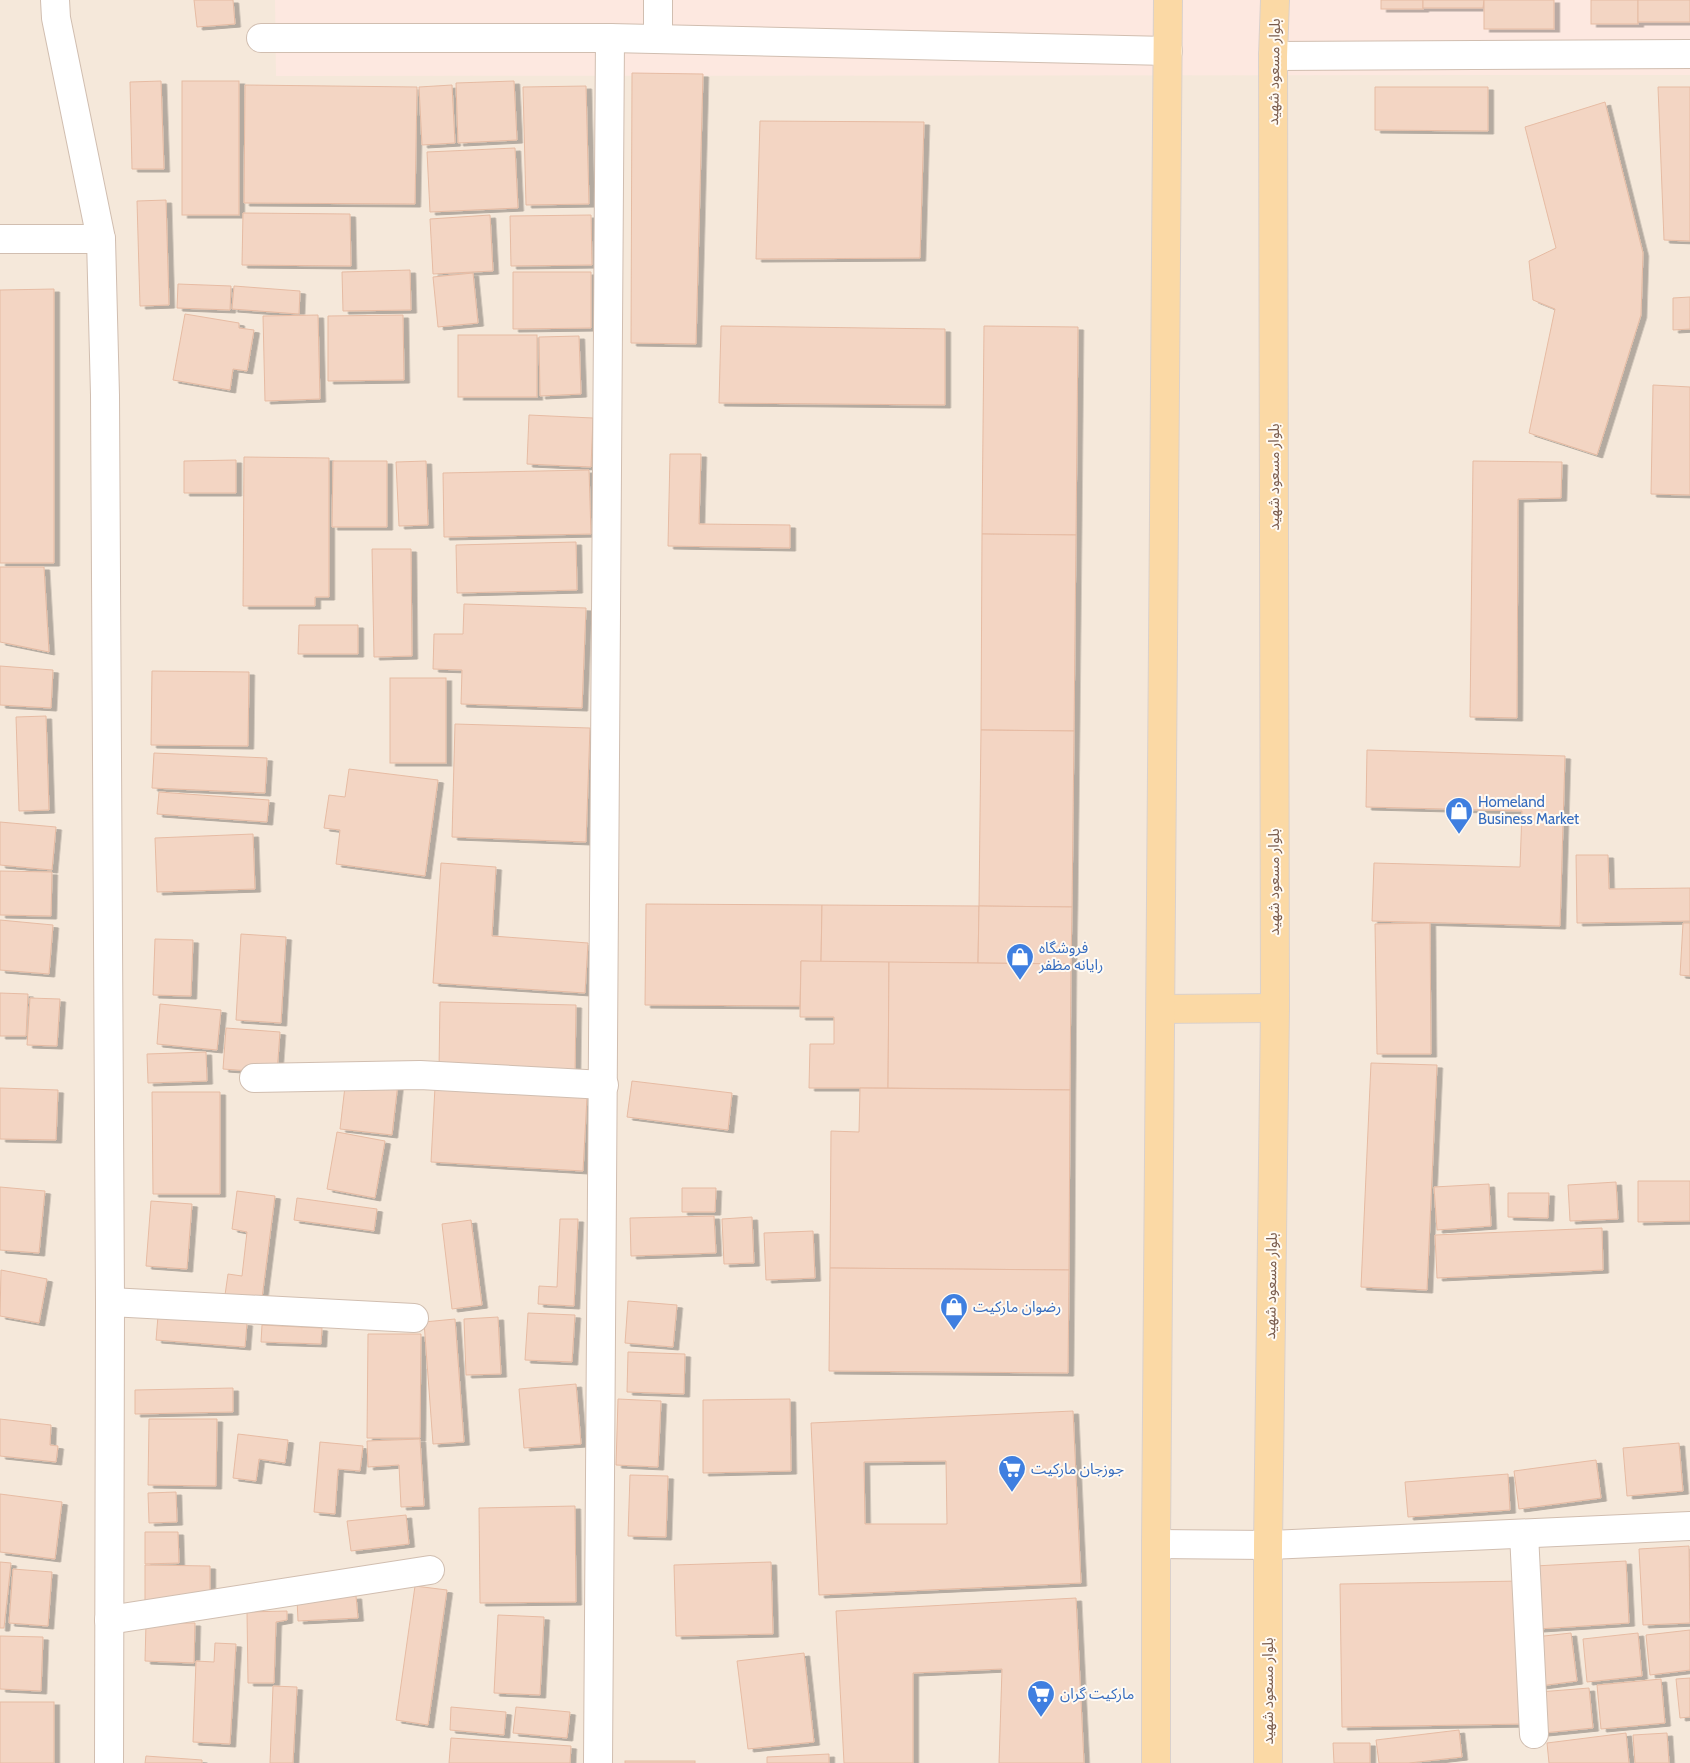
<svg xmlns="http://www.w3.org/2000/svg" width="1690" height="1763" font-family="Cabin,'Noto Sans Arabic',sans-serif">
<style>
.residential{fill:#f5e8da}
.commercial{fill:#fde8e0}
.building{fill:#f3d5c3;stroke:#e6bba3;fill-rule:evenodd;filter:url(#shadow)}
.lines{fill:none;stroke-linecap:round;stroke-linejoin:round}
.minor-casing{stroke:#d1beb0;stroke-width:30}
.primary-casing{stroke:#dad1cd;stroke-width:30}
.minor{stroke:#fff;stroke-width:28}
.primary{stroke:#fbd9a5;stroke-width:28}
.labels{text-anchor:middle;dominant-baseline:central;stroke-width:4;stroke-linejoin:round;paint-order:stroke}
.street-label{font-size:15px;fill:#7a5c4d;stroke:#fffaf3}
.shop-label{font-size:15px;fill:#366cbe;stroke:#fffaf3;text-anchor:start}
</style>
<defs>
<filter id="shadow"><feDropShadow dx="5.5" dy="3" stdDeviation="0" flood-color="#0004"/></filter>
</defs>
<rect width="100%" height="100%" fill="#fdf6ec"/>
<!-- residential -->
<rect class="residential" x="0" y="0" width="1690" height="1763"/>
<!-- commercial -->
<polygon class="commercial" points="275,0 1690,0 1690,75 276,76"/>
<!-- building -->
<g class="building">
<polygon points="194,0 233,0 235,24 197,27"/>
<rect x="1381" y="0" width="42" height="9"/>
<polygon points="1423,0 1484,0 1483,8 1423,8"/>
<rect x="1484" y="0" width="70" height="29"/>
<rect x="1591" y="0" width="47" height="24"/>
<rect x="1638" y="0" width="52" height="22"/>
<polygon points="632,73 703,74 696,344 631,343"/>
<polygon points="161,81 164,169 132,169 130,82"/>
<rect x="182" y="81" width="57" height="134"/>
<polygon points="514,81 517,140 458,143 456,83"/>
<polygon points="245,85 417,87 415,204 244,203"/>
<polygon points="452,85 455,143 422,145 419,87"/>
<polygon points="586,86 589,204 526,205 523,87"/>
<polygon points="1375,87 1488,87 1488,131 1375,130"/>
<polygon points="1658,87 1690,87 1690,241 1664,240"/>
<polygon points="1605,102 1643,253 1641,315 1597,455 1529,433 1555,309 1533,300 1529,261 1556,248 1525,127"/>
<polygon points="760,121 924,122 920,258 756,259"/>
<polygon points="515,148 518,208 430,212 427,152"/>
<polygon points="166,200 169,305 140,306 137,201"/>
<polygon points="243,213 350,214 351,266 242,265"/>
<polygon points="490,215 493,271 433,274 430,219"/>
<polygon points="591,215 592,265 511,266 510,216"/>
<polygon points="410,270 411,310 343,311 342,272"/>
<polygon points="513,272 591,272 591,328 513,329"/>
<polygon points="473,273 478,323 438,327 433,277"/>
<polygon points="178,284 231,286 230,310 177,308"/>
<polygon points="234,286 300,291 299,314 232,309"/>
<polygon points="54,289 54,563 0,563 0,290"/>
<polygon points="1690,297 1690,329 1673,330 1673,298"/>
<polygon points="185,314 239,323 239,328 254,330 247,371 233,369 230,390 173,380"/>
<polygon points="318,315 320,399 265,401 263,316"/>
<polygon points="403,315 404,380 328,381 328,316"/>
<polygon points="721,326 945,329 945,405 719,403"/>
<polygon points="984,326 1078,327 1076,535 982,534"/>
<rect x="458" y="335" width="79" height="62"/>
<polygon points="579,336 581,394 540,396 539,337"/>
<polygon points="1653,385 1690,387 1690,495 1651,494"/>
<polygon points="529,415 593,418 591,467 527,464"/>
<polygon points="670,454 701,454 699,524 790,525 790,548 668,546"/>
<polygon points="244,457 329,458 329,597 315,597 315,606 243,606"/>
<polygon points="236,460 236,493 184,493 184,461"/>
<polygon points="333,461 387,461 387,527 332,527"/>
<polygon points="426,461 428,525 399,526 396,462"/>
<polygon points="1473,461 1562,462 1561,498 1518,499 1517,718 1470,717"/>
<polygon points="589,470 591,534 444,537 443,473"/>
<polygon points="982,534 1076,535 1074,731 981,730"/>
<polygon points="576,542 577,590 457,593 456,545"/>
<polygon points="372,549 411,549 412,656 374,657"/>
<polygon points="0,567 44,567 49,652 0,642"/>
<polygon points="464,604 586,608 582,708 461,704 462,670 433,669 434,634 463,634"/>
<polygon points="299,625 358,625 358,654 298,654"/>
<polygon points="0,666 53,670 51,708 0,705"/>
<polygon points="152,671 249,672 248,746 151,745"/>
<rect x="390" y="678" width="56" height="85"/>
<polygon points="46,716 49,810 19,811 16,717"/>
<polygon points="455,724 590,728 586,842 452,837"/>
<polygon points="981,730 1074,731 1072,907 979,906"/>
<polygon points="1367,750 1565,756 1560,926 1372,921 1374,863 1520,867 1522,811 1366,807"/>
<polygon points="154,753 267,758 265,793 152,788"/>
<polygon points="349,769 438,780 425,876 336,864 340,830 324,828 329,795 345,797"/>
<polygon points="159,792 269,800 267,822 157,814"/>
<polygon points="0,822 56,827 52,870 0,865"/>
<polygon points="253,834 255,889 157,892 155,838"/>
<polygon points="1576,855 1608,855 1609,889 1690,888 1690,921 1577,923"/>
<polygon points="441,863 496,867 492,936 588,943 585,993 433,983"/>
<polygon points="0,871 52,872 51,916 0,915"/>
<polygon points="646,904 822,905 821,962 801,961 800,1006 645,1005"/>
<polygon points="822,905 979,906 978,963 821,962"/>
<polygon points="979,906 1072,907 1071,964 978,963"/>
<polygon points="0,920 53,925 49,974 0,970"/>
<polygon points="1430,923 1431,1054 1377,1054 1375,924"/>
<polygon points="1683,923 1690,923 1690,976 1680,975"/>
<polygon points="241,934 286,937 281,1023 236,1020"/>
<polygon points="155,939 193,940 191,996 153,995"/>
<polygon points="801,961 889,962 888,1088 809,1088 810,1044 834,1044 834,1017 800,1017"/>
<polygon points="889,962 1071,964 1070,1090 888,1088"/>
<polygon points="0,993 28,994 26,1036 0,1036"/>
<polygon points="30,998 60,999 57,1046 27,1045"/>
<polygon points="440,1002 576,1005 575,1072 439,1069"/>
<polygon points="160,1004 221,1010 217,1050 157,1044"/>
<polygon points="226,1028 280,1032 277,1073 223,1069"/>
<polygon points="206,1052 207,1081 148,1083 147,1054"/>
<polygon points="1371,1063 1437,1065 1427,1290 1361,1287"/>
<polygon points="346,1078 398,1083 392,1135 340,1129"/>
<polygon points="632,1081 732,1093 728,1130 627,1117"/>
<polygon points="435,1087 587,1097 583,1171 431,1162"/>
<polygon points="0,1088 58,1090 56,1140 0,1139"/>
<polygon points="860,1088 1070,1090 1069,1270 830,1268 831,1131 859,1132"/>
<polygon points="152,1092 220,1092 220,1194 153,1194"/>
<polygon points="337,1132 385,1141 375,1198 327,1189"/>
<polygon points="1638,1181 1690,1181 1690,1221 1638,1222"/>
<polygon points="1616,1182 1618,1219 1570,1221 1568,1185"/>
<polygon points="1489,1184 1491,1226 1437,1230 1434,1187"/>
<polygon points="0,1187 45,1191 39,1253 0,1250"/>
<polygon points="682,1188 716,1188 715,1212 682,1212"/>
<polygon points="237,1191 275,1196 261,1306 224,1302 228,1274 242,1276 247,1232 232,1229"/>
<polygon points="1508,1193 1549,1193 1548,1218 1508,1217"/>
<polygon points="297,1198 377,1209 374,1231 294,1220"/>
<polygon points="151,1201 192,1204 187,1269 146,1266"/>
<polygon points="714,1216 716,1253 631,1256 630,1218"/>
<polygon points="752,1217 754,1263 724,1264 722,1219"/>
<polygon points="560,1219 578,1219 574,1306 538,1304 539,1286 557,1287"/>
<polygon points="471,1220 482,1305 452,1309 442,1224"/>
<polygon points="1602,1228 1603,1270 1437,1278 1435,1235"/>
<polygon points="813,1231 815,1278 766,1280 764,1233"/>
<polygon points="830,1268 1069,1270 1068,1373 829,1371"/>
<polygon points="1,1270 47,1279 39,1323 0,1316"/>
<polygon points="628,1301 677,1305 673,1347 625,1343"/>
<polygon points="528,1313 575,1315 572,1362 525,1360"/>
<polygon points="158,1316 247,1323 245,1347 156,1340"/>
<polygon points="498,1317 501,1374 466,1375 464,1319"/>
<polygon points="455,1319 464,1442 433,1444 424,1322"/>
<polygon points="262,1325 322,1328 321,1344 261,1342"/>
<polygon points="368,1334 421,1334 420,1438 367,1438"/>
<polygon points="628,1352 685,1354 684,1394 627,1392"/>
<polygon points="576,1384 581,1444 524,1448 519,1389"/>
<polygon points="233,1388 233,1412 135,1414 135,1390"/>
<polygon points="618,1399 661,1401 658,1467 616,1465"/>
<polygon points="790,1399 791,1471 703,1473 703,1400"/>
<path d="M1073,1411L1081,1583L819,1595L811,1423ZM946,1461L947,1524H865L864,1462Z"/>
<polygon points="0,1419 51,1425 50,1445 58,1446 56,1462 0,1456"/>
<polygon points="149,1419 217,1419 216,1486 148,1485"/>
<polygon points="238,1434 288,1440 285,1463 259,1459 256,1481 233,1478"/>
<polygon points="420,1439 424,1506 401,1507 399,1465 368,1467 367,1441"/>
<polygon points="320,1442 363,1446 360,1471 338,1469 335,1514 314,1512"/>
<polygon points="1679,1443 1683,1491 1627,1496 1623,1448"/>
<polygon points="1596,1460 1601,1498 1519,1509 1514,1471"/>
<polygon points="1508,1474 1510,1510 1408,1517 1405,1482"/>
<polygon points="630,1475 668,1476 666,1537 628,1536"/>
<polygon points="176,1492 177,1522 149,1523 148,1493"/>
<polygon points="0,1494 62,1502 55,1559 0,1552"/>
<polygon points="575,1506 576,1602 480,1603 479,1508"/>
<polygon points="406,1515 409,1544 351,1551 347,1521"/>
<polygon points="145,1532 178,1532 179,1563 145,1564"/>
<polygon points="1689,1546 1690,1623 1643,1625 1639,1549"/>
<polygon points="1626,1561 1629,1623 1538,1629 1535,1566"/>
<polygon points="0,1562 11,1563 4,1628 0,1628"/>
<polygon points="771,1562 773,1634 676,1636 674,1565"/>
<polygon points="145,1565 210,1566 210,1598 145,1603"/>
<polygon points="13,1569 52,1572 48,1626 9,1623"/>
<polygon points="1522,1581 1523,1724 1342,1727 1340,1584"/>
<polygon points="415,1586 447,1590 428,1725 396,1720"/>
<polygon points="356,1596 358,1618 298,1621 297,1599"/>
<polygon points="1076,1598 1084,1763 999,1763 1002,1669 913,1673 913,1763 844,1763 836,1611"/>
<polygon points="287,1611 287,1620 276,1622 274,1683 248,1683 247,1612"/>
<polygon points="498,1615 544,1617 540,1695 494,1693"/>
<polygon points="146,1623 195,1623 194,1663 145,1661"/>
<polygon points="1690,1630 1690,1670 1650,1675 1646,1635"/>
<polygon points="1571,1633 1577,1681 1540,1686 1535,1637"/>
<polygon points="1638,1633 1642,1676 1587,1682 1583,1639"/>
<polygon points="0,1636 43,1637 41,1691 0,1689"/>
<polygon points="215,1643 236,1644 230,1744 193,1742 196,1661 214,1662"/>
<polygon points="804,1653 814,1742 748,1749 737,1661"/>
<polygon points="1690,1678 1690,1717 1680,1718 1676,1679"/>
<polygon points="1661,1679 1665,1723 1601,1729 1597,1685"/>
<polygon points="273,1686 297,1687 293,1763 270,1763"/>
<polygon points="1589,1688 1593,1728 1543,1733 1539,1692"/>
<rect x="0" y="1702" width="54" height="61"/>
<polygon points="451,1707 506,1712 504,1735 450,1730"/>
<polygon points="516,1707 570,1712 567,1738 513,1733"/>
<polygon points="1459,1730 1462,1757 1409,1763 1379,1763 1376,1740"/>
<polygon points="1626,1733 1629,1763 1549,1763 1547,1743"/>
<polygon points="1667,1733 1669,1763 1635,1763 1633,1735"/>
<polygon points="451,1738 571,1746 570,1763 449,1763"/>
<polygon points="1333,1743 1370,1743 1370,1763 1334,1763"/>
<polygon points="829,1754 829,1763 767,1763 767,1757"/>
<polygon points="146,1756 202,1760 202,1763 145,1763"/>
<rect x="625" y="1761" width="70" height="2"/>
</g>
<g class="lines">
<defs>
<g id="minor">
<polyline points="55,0 56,18 101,239 105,395 110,1302 109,1763"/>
<polyline points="261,38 610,38 1168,51"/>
<polyline points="658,39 658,0"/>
<polyline points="1273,56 1690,54"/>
<polyline points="0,239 101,239"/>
<polyline points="254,1078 420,1075 604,1085"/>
<polyline points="110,1302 414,1318"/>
<polyline points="1524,1534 1534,1734"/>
<polyline points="1156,1544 1268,1545 1690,1526"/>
<polyline points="109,1620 430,1570"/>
<polyline points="598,1763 610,38"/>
</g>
<g id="primary">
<polyline points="1161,1009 1275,1008"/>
<polyline points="1156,1763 1156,1544 1168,0"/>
<polyline points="1268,1763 1268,1545 1275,1008 1273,56 1275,0"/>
</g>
</defs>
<!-- minor casing -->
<use href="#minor" class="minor-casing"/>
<!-- primary casing -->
<use href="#primary" class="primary-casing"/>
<!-- minor -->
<use href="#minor" class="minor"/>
<!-- primary -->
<use href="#primary" class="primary"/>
</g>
<!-- icons -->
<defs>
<symbol id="shop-pin" viewBox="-11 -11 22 30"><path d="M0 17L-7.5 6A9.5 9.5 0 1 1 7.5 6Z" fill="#3f7fe0" stroke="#fffaf3"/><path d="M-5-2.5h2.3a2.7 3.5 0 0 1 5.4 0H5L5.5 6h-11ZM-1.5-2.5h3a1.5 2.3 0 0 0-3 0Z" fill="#fff"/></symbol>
<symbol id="supermarket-pin" viewBox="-11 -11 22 30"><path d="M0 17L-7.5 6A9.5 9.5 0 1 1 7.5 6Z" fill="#3f7fe0" stroke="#fffaf3"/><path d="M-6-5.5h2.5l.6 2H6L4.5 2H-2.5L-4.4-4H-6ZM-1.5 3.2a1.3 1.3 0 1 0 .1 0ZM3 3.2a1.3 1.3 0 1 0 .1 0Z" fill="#fff"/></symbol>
</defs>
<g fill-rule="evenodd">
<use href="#shop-pin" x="1443" y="795" width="32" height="43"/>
<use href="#shop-pin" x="1004" y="941" width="32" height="43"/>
<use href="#shop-pin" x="938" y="1291" width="32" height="43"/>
<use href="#supermarket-pin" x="996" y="1453" width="32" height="43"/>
<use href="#supermarket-pin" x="1025" y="1678" width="32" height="43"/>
</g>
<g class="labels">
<!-- street labels -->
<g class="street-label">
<text transform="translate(1274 72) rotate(-89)">بلوار مسعود شهید</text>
<text transform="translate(1274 477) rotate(-90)">بلوار مسعود شهید</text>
<text transform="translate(1274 882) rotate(-90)">بلوار مسعود شهید</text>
<text transform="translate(1271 1286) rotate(-89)">بلوار مسعود شهید</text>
<text transform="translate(1268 1691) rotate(-90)">بلوار مسعود شهید</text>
</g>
<!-- shop labels -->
<g class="shop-label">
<text x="1478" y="802">Homeland<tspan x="1478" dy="17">Business Market</tspan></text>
<text x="1039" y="948">فروشگاه<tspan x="1039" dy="17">رایانه مظفر</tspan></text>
<text x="973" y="1307">رضوان مارکیت</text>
<text x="1031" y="1469">جوزجان مارکیت</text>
<text x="1060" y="1694">مارکیت گران</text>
</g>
</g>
</svg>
